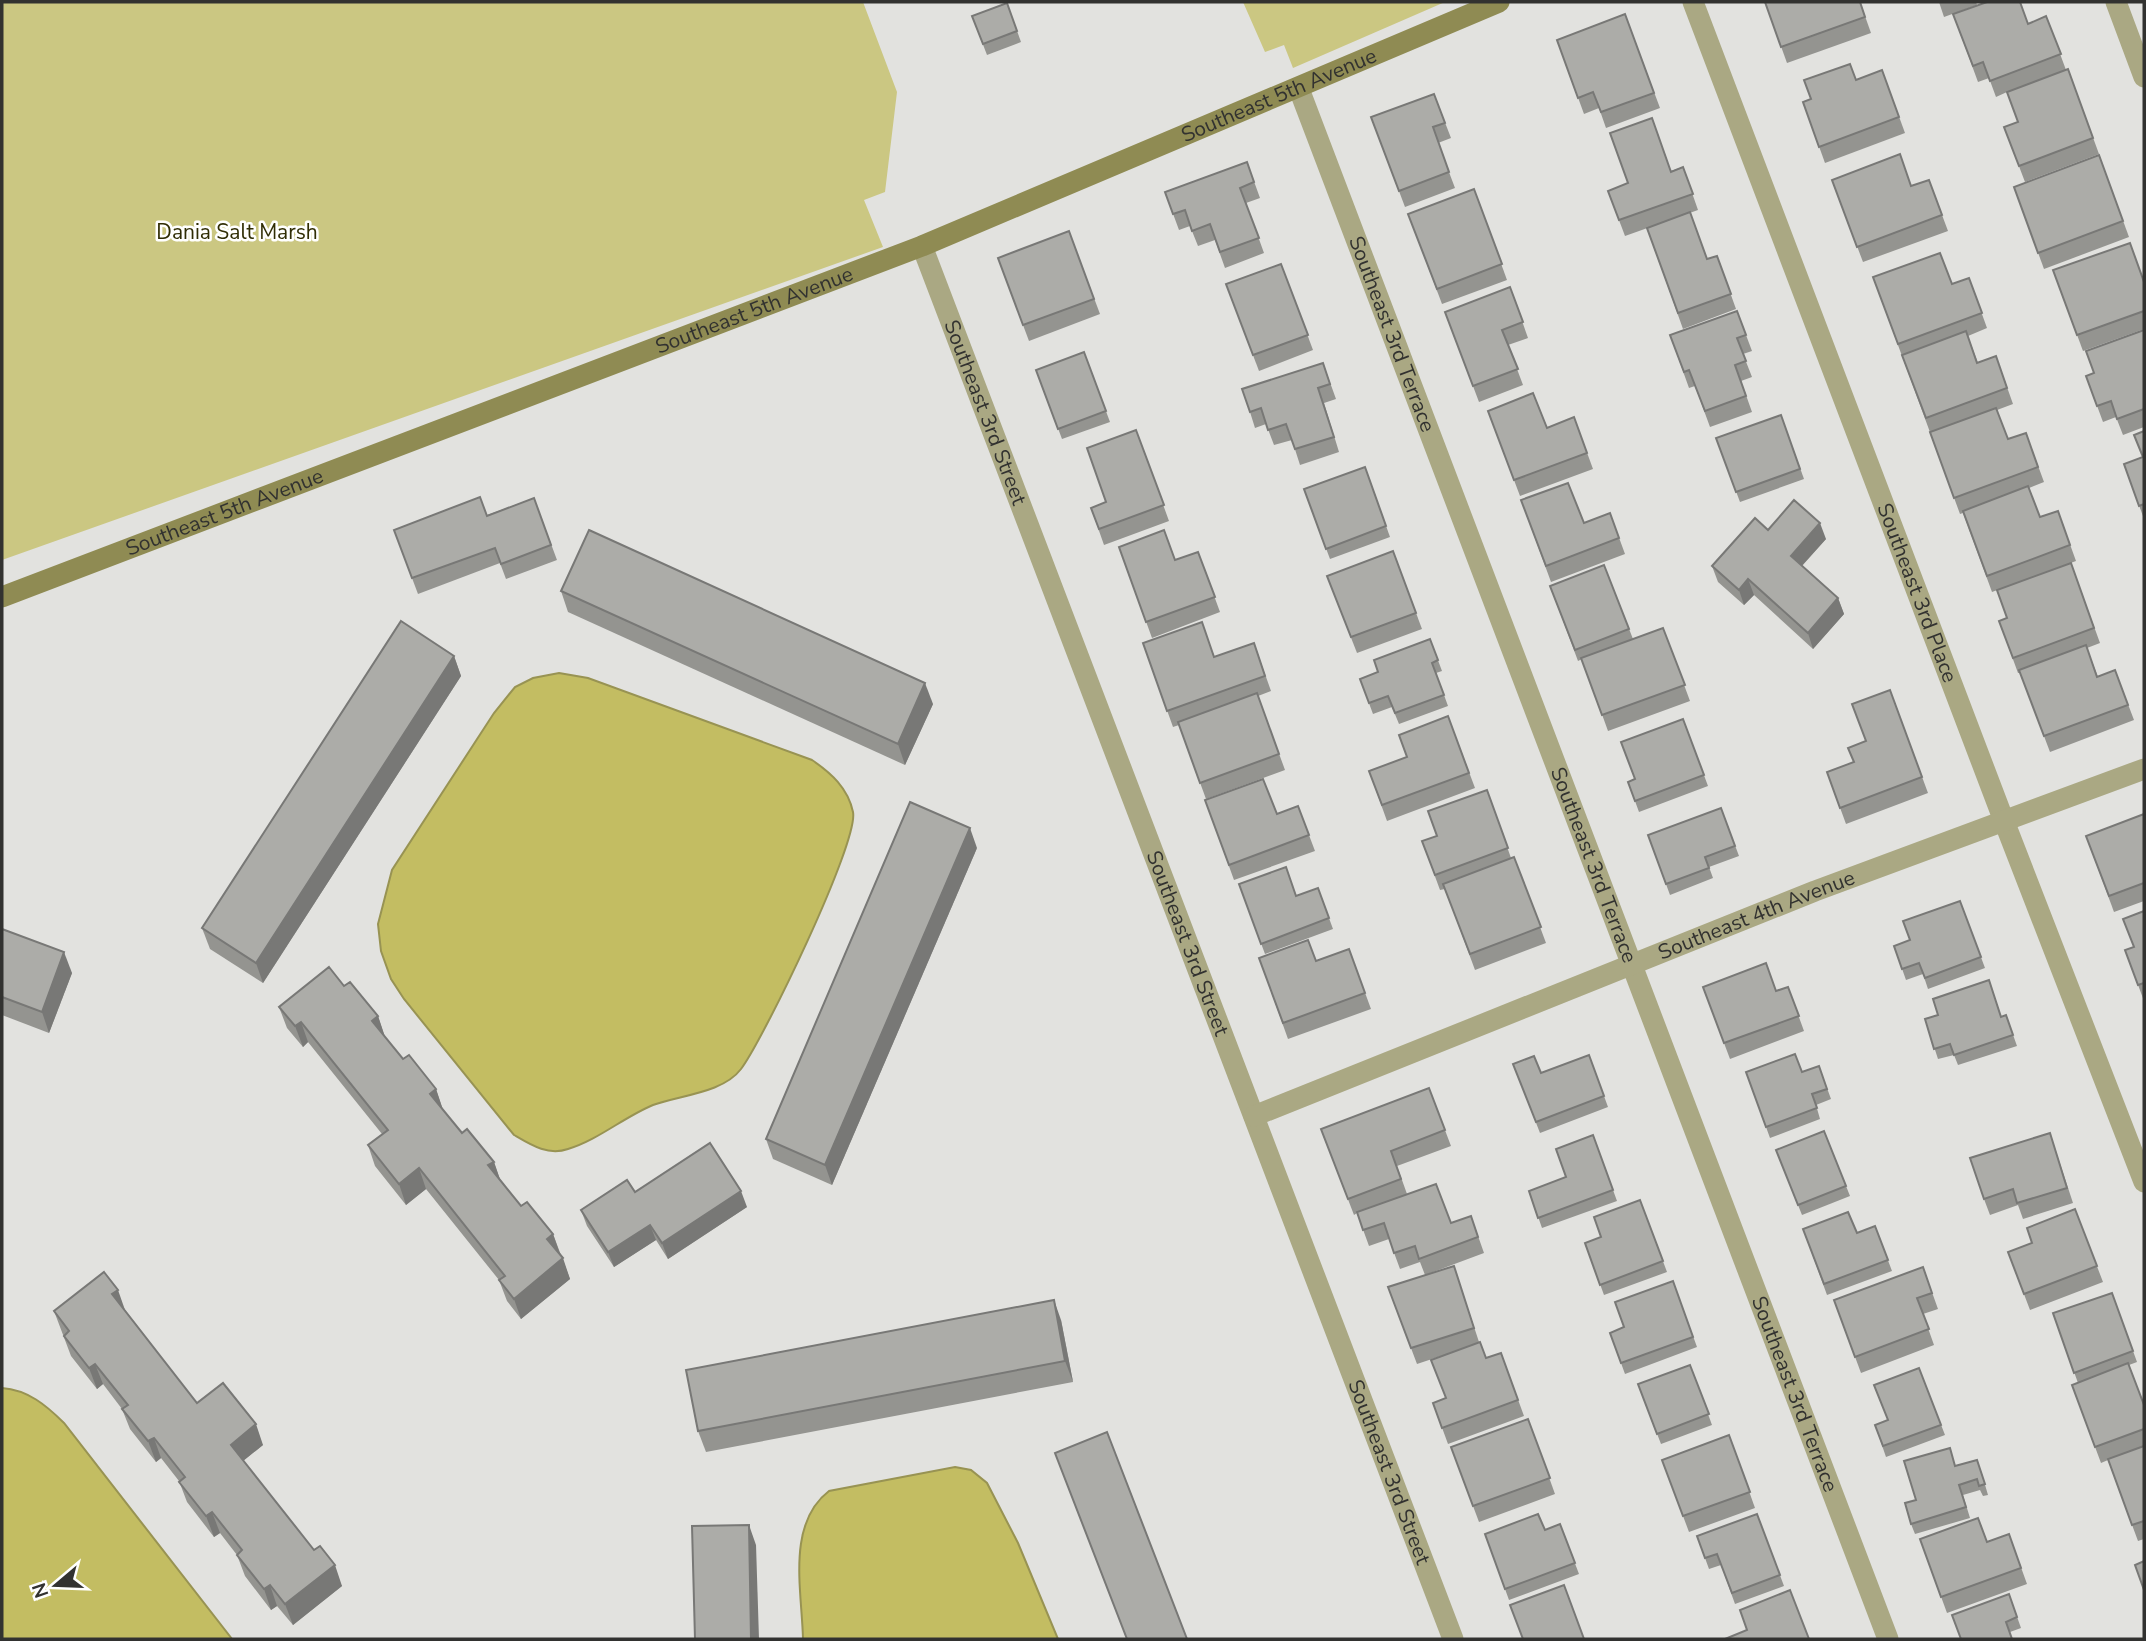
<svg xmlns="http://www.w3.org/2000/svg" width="2146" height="1641" font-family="'Nunito Sans',sans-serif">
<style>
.green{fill:#cbc782}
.water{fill:#c3bd62;stroke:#989353;stroke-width:2}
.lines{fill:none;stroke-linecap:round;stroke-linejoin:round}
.street{stroke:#aaa883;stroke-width:21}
.secondary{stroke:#8f8b53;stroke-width:21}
.wall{fill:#949490}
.shaded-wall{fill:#787876}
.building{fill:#acaca8;stroke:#787876;stroke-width:2}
.labels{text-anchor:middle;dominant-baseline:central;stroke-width:5;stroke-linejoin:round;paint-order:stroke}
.street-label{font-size:21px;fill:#323230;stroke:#fffffe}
.park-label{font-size:21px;fill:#302d04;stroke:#fffffe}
</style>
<rect width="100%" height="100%" fill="#e2e2df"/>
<!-- green -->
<g class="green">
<polygon points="2,2 863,2 897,92 885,192 864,200 883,247 2,560"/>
<polygon points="1243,2 1445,2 1293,68 1284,45 1265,52"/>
</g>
<!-- water -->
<g class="water">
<path d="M559,673L588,678L812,760C831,773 848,788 853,812C859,842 763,1040 741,1069C723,1093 680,1095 653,1105C624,1117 598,1140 568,1149C548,1156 531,1145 514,1135L404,999L391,979L381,951L378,924L392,870L494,713L515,687L533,678Z"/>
<path d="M2,1388C28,1390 46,1405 64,1423L232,1639H2Z"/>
<path d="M955,1467L971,1470L987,1483L1018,1543L1058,1639H803C802,1591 786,1524 829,1491Z"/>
</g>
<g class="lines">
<!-- street -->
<g class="street">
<path id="s1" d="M1693,2L2004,821L2144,1182"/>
<polyline points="2116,2 2144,77"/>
<path id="s2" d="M1299,89L1888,1639"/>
<path id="s3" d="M922,246L1453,1639"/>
<path id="s4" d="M1254,1116L1815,891L2144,769"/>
</g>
<!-- secondary -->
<path class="secondary" id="s5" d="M2,597L922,246L1499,2"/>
</g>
<!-- wall -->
<g class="wall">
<polygon points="1765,2 1860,2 1871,33 1787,63"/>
<polygon points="1939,2 1976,2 1977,5 1944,17"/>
<polygon points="1007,3 1021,42 987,55 972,16"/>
<polygon points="1625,14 1660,108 1606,128 1599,108 1584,114 1557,40"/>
<polygon points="1953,14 2028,24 2046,16 2066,70 2068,69 2099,154 2025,182 2004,127 2018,122 2007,92 1996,97 1989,78 1978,82"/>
<polygon points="1882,70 1905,133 1825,163 1803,102"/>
<polygon points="1434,94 1451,138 1438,143 1455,188 1405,207 1371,117"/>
<polygon points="2099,155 2129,237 2044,269 2014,187"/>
<polygon points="1247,162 1260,198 1246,203 1264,253 1225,268 1215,240 1198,246 1190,226 1179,230 1165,192"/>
<polygon points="1683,167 1698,210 1625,236 1608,191"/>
<polygon points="1832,180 1911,186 1929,180 1948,231 1863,262"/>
<polygon points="1474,189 1507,280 1442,304 1408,214"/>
<polygon points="1647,228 1707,259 1717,256 1736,309 1683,329"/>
<polygon points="1069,231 1100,314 1029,341 998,258"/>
<polygon points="1281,264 1313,350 1259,371 1226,284"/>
<polygon points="2053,270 2144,282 2144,329 2083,351"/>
<polygon points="1873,277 1952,284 1969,278 1987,328 1968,336 1978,363 1996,356 2013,404 1997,410 2008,439 2026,433 2044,482 2029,488 2040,517 2058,511 2076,561 1992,592 1963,513 1960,514"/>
<polygon points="1510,287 1528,338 1508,345 1523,385 1479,402 1445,312"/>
<polygon points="1737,311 1752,351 1743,354 1752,377 1741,381 1752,412 1710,427 1695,386 1689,388 1670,335"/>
<polygon points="2144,330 2144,427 2123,435 2116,417 2103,422 2086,376 2094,373"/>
<polygon points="1084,352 1110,422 1062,439 1036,370"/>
<polygon points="1323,363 1336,399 1324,403 1339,452 1300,465 1292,440 1274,445 1266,424 1255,428 1250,412"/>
<polygon points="1488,411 1547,428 1574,417 1593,469 1520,496"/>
<polygon points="1781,415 1804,479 1740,502 1716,438"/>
<polygon points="1136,430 1169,521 1104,545 1091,508 1106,502"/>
<polygon points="2144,431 2144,519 2124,464 2143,457"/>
<polygon points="1365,467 1390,537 1330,559 1304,489"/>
<polygon points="534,498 557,560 506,579 500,563 418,594 394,530 487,515"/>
<polygon points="1521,500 1584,523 1610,513 1625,554 1551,582"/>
<polygon points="1768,530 1826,539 1802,566 1838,598 1844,614 1813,649 1754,595 1744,605 1718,582 1712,566"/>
<polygon points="1119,547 1175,560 1198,552 1220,612 1152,638"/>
<polygon points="1393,551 1422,629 1357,653 1327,576"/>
<polygon points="2071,563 2100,643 2087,648 2098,677 2115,670 2134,720 2050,752 2020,673 2018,673 1999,621 2007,618"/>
<polygon points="1604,565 1633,639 1663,628 1690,701 1608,731 1582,659 1578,661 1550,586"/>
<polygon points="561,591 933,704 905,765 568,612"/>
<polygon points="1430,639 1442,671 1436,673 1448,706 1399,724 1392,707 1373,714 1360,679 1378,672"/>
<polygon points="1143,643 1214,657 1254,643 1271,691 1258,696 1285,770 1206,799 1179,725 1173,727"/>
<polygon points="454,656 461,676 263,983 210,949 202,928"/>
<polygon points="1890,690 1928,793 1846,824 1827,772 1854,762 1866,741"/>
<polygon points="1448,716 1475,788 1387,821 1369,771 1407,757"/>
<polygon points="1683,719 1708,786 1639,812 1628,782 1634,779"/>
<polygon points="1487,790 1511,858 1514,857 1546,943 1475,970 1445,889 1440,890 1422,841 1437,836"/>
<polygon points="1205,800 1277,814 1298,806 1315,851 1234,880"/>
<polygon points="1721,808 1739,856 1709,867 1713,878 1670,895 1648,835"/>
<polygon points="2144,814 2144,901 2114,912 2086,836"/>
<polygon points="977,848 832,1185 773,1159 766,1139"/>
<polygon points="1239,884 1296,896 1318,888 1333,929 1265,954"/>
<polygon points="1960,901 1985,968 1928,989 1923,974 1906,980 1894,946 1910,940"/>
<polygon points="2144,911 2144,1001 2125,950 2134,947"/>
<polygon points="2,929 72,973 49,1033 2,1015"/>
<polygon points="1349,949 1371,1009 1288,1039 1259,958 1316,961"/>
<polygon points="344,986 378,1016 385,1037 403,1059 436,1089 443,1110 462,1133 494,1162 500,1180 521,1206 553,1234 570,1279 521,1319 507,1301 499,1280 426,1189 406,1205 375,1166 368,1145 382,1134 308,1042 303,1047 287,1028 279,1007"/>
<polygon points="1703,987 1776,991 1788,987 1804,1031 1730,1059"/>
<polygon points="2006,1015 2017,1046 1958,1065 1954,1055 1938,1059 1925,1019 2001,1017"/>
<polygon points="1589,1055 1608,1107 1540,1133 1513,1064 1541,1073"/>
<polygon points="1819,1066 1831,1099 1816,1105 1820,1119 1770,1138 1746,1072 1802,1072"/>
<polygon points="1429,1088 1451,1146 1397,1166 1407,1194 1451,1223 1471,1216 1484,1253 1425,1275 1420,1262 1400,1269 1389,1239 1369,1246 1357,1213 1354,1215 1321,1129"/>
<polygon points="1824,1131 1850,1196 1802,1215 1776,1150"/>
<polygon points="2050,1133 2073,1203 2023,1219 2018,1205 1990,1215 1984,1199"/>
<polygon points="1593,1135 1617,1201 1542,1228 1529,1191 1566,1177"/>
<polygon points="635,1192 747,1207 668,1259 656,1240 614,1267 587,1226 581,1210"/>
<polygon points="1640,1200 1667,1272 1604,1295 1585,1243 1601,1237"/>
<polygon points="2075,1209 2103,1282 2030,1310 2008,1252 2032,1243"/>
<polygon points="1875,1226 1892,1271 1827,1295 1803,1229 1857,1233"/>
<polygon points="1454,1266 1479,1342 1486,1358 1501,1353 1524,1416 1448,1444 1433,1403 1445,1398 1456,1351 1417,1364 1388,1287"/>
<polygon points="1923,1267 1938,1309 1923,1314 1934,1345 1861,1373 1834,1300"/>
<polygon points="1673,1281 1697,1347 1625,1374 1610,1333 1624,1327"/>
<polygon points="2112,1293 2137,1362 2129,1365 2144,1405 2144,1539 2138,1541 2108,1460 2101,1463 2072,1385 2078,1383 2053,1313"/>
<polygon points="125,1310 197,1403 263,1445 243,1461 342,1586 293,1625 277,1606 271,1610 245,1576 237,1555 220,1533 214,1537 187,1502 179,1481 161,1458 156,1462 130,1429 122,1409 103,1384 97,1389 71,1356 54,1311"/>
<polygon points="1061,1320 1073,1382 706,1452 698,1431"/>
<polygon points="1690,1365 1712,1425 1661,1444 1638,1384"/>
<polygon points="1919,1368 1945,1435 1886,1457 1875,1425 1888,1420"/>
<polygon points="1528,1419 1555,1494 1479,1522 1451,1447"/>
<polygon points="1729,1435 1755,1508 1689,1532 1662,1460"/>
<polygon points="1956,1466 1981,1471 1988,1495 1983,1496 1980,1490 1963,1495 1970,1518 1915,1534 1911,1524 1916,1500"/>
<polygon points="1757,1514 1784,1586 1735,1604 1721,1565 1709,1569 1697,1536"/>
<polygon points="1560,1524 1579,1574 1509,1600 1485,1534 1545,1530"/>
<polygon points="2009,1534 2027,1584 1947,1613 1920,1539 1987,1542"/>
<polygon points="2009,1594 2021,1628 2010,1632 1961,1639"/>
</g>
<!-- shaded-wall -->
<g class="shaded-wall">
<polygon points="1820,523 1826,539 1797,571 1791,556"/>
<polygon points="1748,579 1754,595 1744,605 1739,590"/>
<polygon points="1838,598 1844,614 1813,649 1808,633"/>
<polygon points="454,656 461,676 263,983 256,963"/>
<polygon points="925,683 933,704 905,765 898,744"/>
<polygon points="970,828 977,848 832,1185 825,1165"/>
<polygon points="64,952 72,973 49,1033 42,1012"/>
<polygon points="378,1016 385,1037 372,1021"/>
<polygon points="301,1022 308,1042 303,1047 295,1026"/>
<polygon points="436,1089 443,1110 430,1094"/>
<polygon points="494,1162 501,1182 488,1165"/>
<polygon points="419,1168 426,1189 406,1205 399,1184"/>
<polygon points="741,1191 747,1207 668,1259 662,1243"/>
<polygon points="650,1225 656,1240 614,1267 608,1252"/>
<polygon points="553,1234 560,1254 547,1239"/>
<polygon points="563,1258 570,1279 521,1319 514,1299"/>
<polygon points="118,1290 125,1310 119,1315 112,1294"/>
<polygon points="1054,1300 1061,1320 1073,1382 1065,1361"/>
<polygon points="95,1364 103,1384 97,1389 89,1368"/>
<polygon points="256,1424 263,1445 238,1465 231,1445"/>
<polygon points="154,1438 161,1458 156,1462 148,1441"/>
<polygon points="212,1512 220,1533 214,1537 206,1516"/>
<polygon points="749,1525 756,1545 759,1639 751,1639"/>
<polygon points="335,1565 342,1586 293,1625 285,1604"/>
<polygon points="270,1585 277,1606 271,1610 264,1589"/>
</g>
<!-- building -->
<g class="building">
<polygon points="1765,2 1860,2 1865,17 1781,47"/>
<polygon points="1987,2 2020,2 2028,24 2046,16 2061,54 1990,81 1983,62 1973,66 1953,14"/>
<polygon points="1007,3 1017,31 983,44 972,16"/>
<polygon points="1625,14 1654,93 1601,112 1593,92 1578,98 1557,40"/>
<polygon points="1850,64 1856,80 1882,70 1899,117 1819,147 1803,102 1811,99 1804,80"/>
<polygon points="2068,69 2093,138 2019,166 2004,127 2018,122 2007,92"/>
<polygon points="1434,94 1445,123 1433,127 1449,172 1399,191 1371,117"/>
<polygon points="1652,118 1671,172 1683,167 1693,194 1619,220 1608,191 1628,183 1610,133"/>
<polygon points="1900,154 1911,186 1929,180 1942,215 1857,247 1832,180"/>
<polygon points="2099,155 2123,221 2038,253 2014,187"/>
<polygon points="1247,162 1254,182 1240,188 1259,238 1220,252 1210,224 1192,231 1185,210 1173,214 1165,192"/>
<polygon points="1474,189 1502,264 1437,289 1408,214"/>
<polygon points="1690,212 1707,259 1717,256 1731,294 1678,313 1647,228"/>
<polygon points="1069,231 1094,299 1023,325 998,258"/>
<polygon points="2130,243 2144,282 2144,311 2077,335 2053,270"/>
<polygon points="1940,253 1952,284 1969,278 1982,313 1898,344 1873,277"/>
<polygon points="1281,264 1308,335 1253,355 1226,284"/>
<polygon points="1510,287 1523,322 1502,330 1518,369 1473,386 1445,312"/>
<polygon points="1737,311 1746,335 1737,338 1746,361 1735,365 1746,396 1705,411 1689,370 1684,372 1670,335"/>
<polygon points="2144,330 2144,409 2117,419 2111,401 2097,406 2086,376 2094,373 2086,351"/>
<polygon points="1966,331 1977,363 1996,356 2007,388 1926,418 1902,355"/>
<polygon points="1084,352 1106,411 1058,429 1036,370"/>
<polygon points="1323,363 1330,384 1318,388 1334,437 1295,449 1286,424 1268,430 1261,408 1250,412 1242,389"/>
<polygon points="1533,393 1547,428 1574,417 1587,453 1514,480 1488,411"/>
<polygon points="1996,408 2008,439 2026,433 2038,467 1954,498 1930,432"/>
<polygon points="1781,415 1800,469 1736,492 1716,438"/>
<polygon points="1136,430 1164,505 1099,529 1091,508 1106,502 1087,448"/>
<polygon points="2144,431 2144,504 2139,506 2124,464 2143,457 2134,435"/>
<polygon points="1365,467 1386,526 1326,549 1304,489"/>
<polygon points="1568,483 1584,523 1610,513 1619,538 1546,566 1521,500"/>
<polygon points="2028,486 2040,517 2058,511 2070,545 1987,576 1963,511"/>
<polygon points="480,497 487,516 534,498 551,545 501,564 495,548 412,578 394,530"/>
<polygon points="1794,500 1820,523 1791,556 1838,598 1808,633 1748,579 1739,590 1712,566 1755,518 1768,530"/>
<polygon points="589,530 925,683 898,744 561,591"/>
<polygon points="1164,530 1175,560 1198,552 1215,597 1146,622 1119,547"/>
<polygon points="1393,551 1416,613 1351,637 1327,576"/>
<polygon points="2071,563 2094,628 2013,658 1999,621 2007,618 1997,590"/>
<polygon points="1604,565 1629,629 1575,650 1550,586"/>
<polygon points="401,621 454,656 256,963 202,928"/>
<polygon points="1202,622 1214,657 1254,643 1265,676 1167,711 1143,643"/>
<polygon points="1663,628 1685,685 1602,715 1581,658"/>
<polygon points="1430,639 1438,660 1432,663 1444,695 1395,713 1388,696 1369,703 1360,679 1378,672 1374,660"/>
<polygon points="2086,645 2097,677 2115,670 2128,705 2044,736 2019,670"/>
<polygon points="1890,690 1922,777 1840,808 1827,772 1854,762 1848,748 1866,741 1852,704"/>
<polygon points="1257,693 1279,754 1200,783 1178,722"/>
<polygon points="1448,716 1469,773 1382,805 1369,771 1407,757 1399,735"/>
<polygon points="1683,719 1704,775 1635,801 1628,782 1635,779 1621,742"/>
<polygon points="1263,779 1277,814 1298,806 1309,835 1229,865 1205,800"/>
<polygon points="1487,790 1508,848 1435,875 1422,841 1437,836 1428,811"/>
<polygon points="910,802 970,828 825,1165 766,1139"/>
<polygon points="1721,808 1735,846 1705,857 1709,868 1666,884 1648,835"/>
<polygon points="2144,814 2144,883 2109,896 2086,836"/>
<polygon points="1514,857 1541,927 1470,954 1443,884"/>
<polygon points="1286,867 1296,896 1318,888 1329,918 1261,944 1239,884"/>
<polygon points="1960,901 1981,957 1925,978 1919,963 1902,969 1894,946 1910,940 1903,921"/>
<polygon points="2144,911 2144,983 2138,985 2125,950 2134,947 2123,919"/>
<polygon points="2,929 64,952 42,1012 2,997"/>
<polygon points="1308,940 1316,961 1349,949 1365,993 1283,1023 1259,958"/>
<polygon points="1766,963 1776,991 1788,987 1799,1016 1724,1043 1703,987"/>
<polygon points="329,967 344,986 350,982 378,1016 372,1021 403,1059 409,1055 436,1089 430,1094 462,1133 467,1129 494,1162 488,1165 521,1206 527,1202 553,1234 547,1239 563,1258 514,1299 499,1280 505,1276 419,1168 399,1184 368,1145 388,1130 301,1022 295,1026 279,1007"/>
<polygon points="1989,980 2001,1017 2006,1015 2013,1035 1954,1055 1950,1044 1934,1049 1925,1019 1938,1015 1933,999"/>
<polygon points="1795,1054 1802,1072 1819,1066 1827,1089 1812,1094 1817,1108 1766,1127 1746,1072"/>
<polygon points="1589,1055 1604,1096 1536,1122 1513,1064 1534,1056 1541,1073"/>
<polygon points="1429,1088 1445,1130 1391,1151 1401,1179 1348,1199 1321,1129"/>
<polygon points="1824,1131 1846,1186 1798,1205 1776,1150"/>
<polygon points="2050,1133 2067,1188 2017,1203 2013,1189 1984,1199 1970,1158"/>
<polygon points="1593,1135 1613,1190 1538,1218 1529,1191 1566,1177 1556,1149"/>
<polygon points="710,1143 741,1191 662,1243 650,1225 608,1252 581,1210 627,1180 635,1192"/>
<polygon points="1436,1184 1451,1223 1471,1216 1478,1237 1419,1259 1415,1246 1394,1253 1384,1223 1363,1230 1357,1212"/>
<polygon points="1640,1200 1663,1261 1600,1285 1585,1243 1601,1237 1594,1217"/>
<polygon points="2075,1209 2097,1266 2024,1294 2008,1252 2032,1243 2027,1228"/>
<polygon points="1848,1212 1857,1233 1875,1226 1888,1260 1824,1284 1803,1229"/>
<polygon points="1454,1266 1474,1328 1411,1348 1388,1287"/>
<polygon points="1923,1267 1932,1293 1917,1298 1929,1329 1855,1357 1834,1300"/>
<polygon points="104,1272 118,1290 112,1294 197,1403 223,1383 256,1424 231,1445 314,1550 320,1546 335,1565 285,1604 270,1585 264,1589 237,1555 242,1550 212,1512 206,1516 179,1482 185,1477 154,1438 148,1441 122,1409 128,1405 95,1364 89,1368 64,1336 69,1331 54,1311"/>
<polygon points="1673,1281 1693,1337 1621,1363 1610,1333 1624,1327 1615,1302"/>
<polygon points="2112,1293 2133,1351 2074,1373 2053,1313"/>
<polygon points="1054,1300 1065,1361 698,1431 686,1370"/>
<polygon points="1480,1342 1486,1358 1501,1353 1518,1400 1442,1428 1433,1403 1446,1398 1431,1360"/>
<polygon points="2128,1363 2144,1405 2144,1429 2095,1447 2072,1385"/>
<polygon points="1690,1365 1709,1414 1657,1434 1638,1384"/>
<polygon points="1919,1368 1941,1425 1883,1446 1875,1425 1888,1420 1874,1385"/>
<polygon points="1528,1419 1550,1478 1473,1506 1451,1447"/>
<polygon points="1107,1432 1187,1639 1127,1639 1055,1453"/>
<polygon points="1729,1435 1750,1492 1683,1516 1662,1460"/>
<polygon points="2144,1446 2144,1521 2132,1525 2108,1459"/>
<polygon points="1950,1448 1955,1466 1977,1460 1985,1484 1979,1486 1977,1479 1959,1485 1966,1507 1911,1524 1905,1503 1916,1500 1904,1461"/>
<polygon points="1538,1514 1545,1530 1560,1524 1575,1563 1505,1589 1485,1534"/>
<polygon points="1757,1514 1780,1575 1732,1593 1717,1554 1705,1558 1697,1536"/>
<polygon points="1978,1518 1987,1542 2009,1534 2021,1568 1941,1597 1920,1539"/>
<polygon points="749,1525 751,1639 695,1639 692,1526"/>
<polygon points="2144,1561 2144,1590 2135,1565"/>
<polygon points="1564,1585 1584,1639 1523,1639 1510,1605"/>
<polygon points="1790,1590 1809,1639 1725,1639 1747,1630 1740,1610"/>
<polygon points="2009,1594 2017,1617 2006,1622 2012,1639 1961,1639 1952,1615"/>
</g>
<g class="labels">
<!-- street labels -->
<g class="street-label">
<text stroke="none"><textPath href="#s5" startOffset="1372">Southeast 5th Avenue</textPath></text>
<text stroke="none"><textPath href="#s5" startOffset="805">Southeast 5th Avenue</textPath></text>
<text stroke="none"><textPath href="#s2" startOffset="262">Southeast 3rd Terrace</textPath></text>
<text stroke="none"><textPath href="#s3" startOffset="178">Southeast 3rd Street</textPath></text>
<text stroke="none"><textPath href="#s5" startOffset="238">Southeast 5th Avenue</textPath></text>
<text stroke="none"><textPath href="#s1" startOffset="632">Southeast 3rd Place</textPath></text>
<text stroke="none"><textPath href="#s2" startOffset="830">Southeast 3rd Terrace</textPath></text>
<text stroke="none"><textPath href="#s4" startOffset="541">Southeast 4th Avenue</textPath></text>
<text stroke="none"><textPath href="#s3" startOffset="746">Southeast 3rd Street</textPath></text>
<text stroke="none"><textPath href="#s2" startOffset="1396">Southeast 3rd Terrace</textPath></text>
<text stroke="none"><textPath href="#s3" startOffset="1312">Southeast 3rd Street</textPath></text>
</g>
<!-- park labels -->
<g class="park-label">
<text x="237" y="232">Dania Salt Marsh</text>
</g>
</g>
<!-- border -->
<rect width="2146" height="1641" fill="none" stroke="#323230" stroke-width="7"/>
<!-- north arrow -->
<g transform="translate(56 1585) rotate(251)" stroke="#fffffe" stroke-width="5" paint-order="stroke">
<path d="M0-5L12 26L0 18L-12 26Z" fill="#323230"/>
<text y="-10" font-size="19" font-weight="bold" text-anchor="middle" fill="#323230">N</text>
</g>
</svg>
